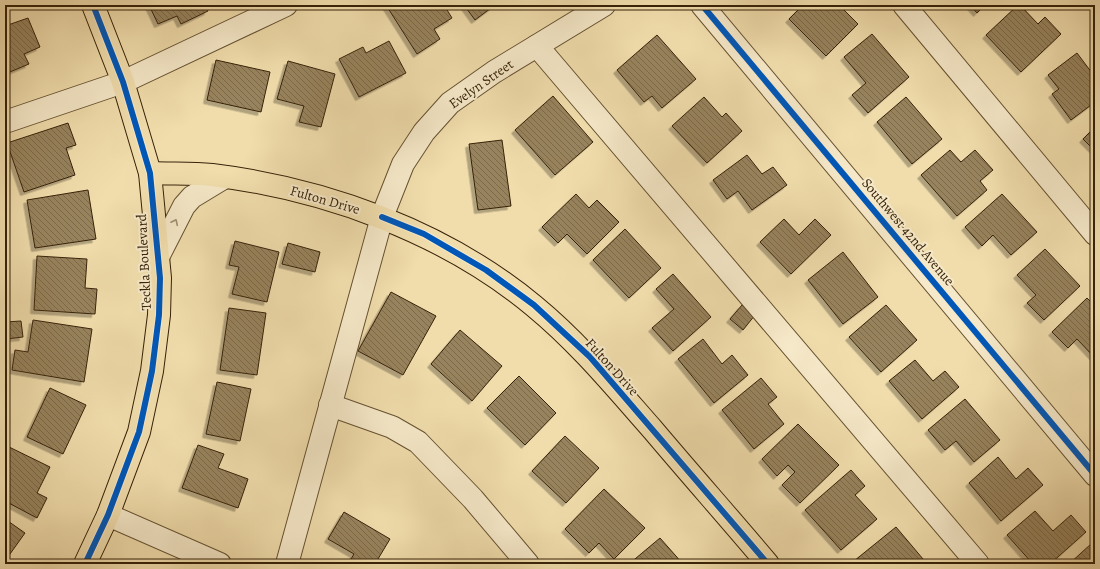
<svg xmlns="http://www.w3.org/2000/svg" width="1100" height="569" font-family="Alegreya,serif">
<style>
.building{fill:url(#building-back-hatch);stroke:#362208;filter:url(#shadow)}
.lines{fill:none;stroke-linecap:round;stroke-linejoin:round}
.minor-casing{stroke:#655131;stroke-width:24}
.major-casing{stroke:#362208;stroke-width:24}
.minor{stroke:#f6e9c9;stroke-width:22}
.major{stroke:#f1ddac;stroke-width:22}
.cycleway-casing{stroke:#f6e9c9;stroke-width:8}
.cycleway{stroke:#0057b8;stroke-width:6}
.oneway{stroke:#a08f72}
.labels{text-anchor:middle;dominant-baseline:central;stroke-width:4;stroke-linejoin:round;paint-order:stroke}
.street-label{font-size:14px;fill:#362208;stroke:#f6e9c9}
</style>
<defs>
<pattern id="building-back-hatch" width="6" height="6" patternUnits="userSpaceOnUse"><rect width="6" height="6" fill="#97835d"/><path d="M-1 5l2 2M0 0l6 6M5-1l2 2" fill="none" stroke="#7c6b4b"/></pattern>
<filter id="shadow"><feDropShadow dx="-3.5" dy="3.5" stdDeviation="0" flood-color="#0004"/></filter>
</defs>
<rect width="100%" height="100%" fill="#f1ddac"/>
<filter id="stains"><feTurbulence type="fractalNoise" baseFrequency=".005" numOctaves="4"/><feColorMatrix values="0 0 0 0 .2 0 0 0 0 .09 0 0 0 0 .02 0 0 0 .5 -.17"/></filter>
<radialGradient id="worn" r=".72"><stop offset=".6" stop-color="#630" stop-opacity="0"/><stop offset="1" stop-color="#630" stop-opacity=".3"/></radialGradient>
<!-- building -->
<g class="building">
<polygon points="149,5 206,5 208,11 181,24 177,16 158,24"/>
<polygon points="386,5 444,5 452,18 434,29 440,39 417,54"/>
<polygon points="464,5 495,5 475,20"/>
<polygon points="803,5 839,5 858,24 826,56 789,19"/>
<polygon points="970,5 985,5 977,13"/>
<polygon points="1018,5 1020,5 1038,24 1045,17 1061,34 1021,72 986,35"/>
<polygon points="28,18 40,47 24,54 29,64 5,74 5,26"/>
<polygon points="872,34 909,77 868,113 852,95 866,83 844,57"/>
<polygon points="657,35 696,79 662,108 652,96 644,102 617,70"/>
<polygon points="389,41 406,73 359,97 339,59 363,47 366,53"/>
<polygon points="1077,53 1095,77 1095,102 1071,120 1052,94 1059,89 1048,75"/>
<polygon points="216,60 270,72 261,112 207,100"/>
<polygon points="288,61 335,74 321,127 299,122 304,106 277,99"/>
<polygon points="553,96 593,142 555,175 515,130"/>
<polygon points="704,97 722,117 726,113 742,131 707,163 672,126"/>
<polygon points="906,97 942,139 912,164 877,122"/>
<polygon points="68,123 76,145 66,148 75,175 24,192 7,143"/>
<polygon points="1095,127 1095,151 1083,139"/>
<polygon points="502,140 511,206 478,210 469,144"/>
<polygon points="950,150 961,162 975,150 993,170 980,181 987,190 957,216 921,175"/>
<polygon points="747,155 762,174 773,167 787,185 752,210 738,191 727,199 713,180"/>
<polygon points="88,190 96,239 35,248 27,200"/>
<polygon points="576,194 589,208 597,200 619,222 587,254 567,234 558,243 542,227"/>
<polygon points="1002,194 1037,232 1011,255 993,235 982,246 965,227"/>
<polygon points="784,219 799,235 815,219 831,235 791,274 760,242"/>
<polygon points="625,229 661,268 629,298 593,260"/>
<polygon points="235,241 279,252 267,302 232,294 239,267 229,265"/>
<polygon points="288,243 320,252 315,272 282,264"/>
<polygon points="1045,249 1080,286 1044,320 1027,303 1036,295 1017,275"/>
<polygon points="843,252 878,297 843,324 808,280"/>
<polygon points="37,256 87,259 85,288 97,289 95,314 34,310"/>
<polygon points="673,274 711,317 673,351 652,328 674,309 656,289"/>
<polygon points="391,292 436,316 403,375 358,351"/>
<polygon points="1087,298 1095,306 1095,358 1077,339 1068,348 1052,332"/>
<polygon points="742,305 755,315 743,330 730,319"/>
<polygon points="886,305 917,340 881,372 849,337"/>
<polygon points="229,308 266,313 257,375 220,370"/>
<polygon points="33,320 92,329 84,382 12,370 15,350 28,352"/>
<polygon points="21,321 23,337 6,339 5,322"/>
<polygon points="460,330 502,366 472,401 431,364"/>
<polygon points="703,339 722,364 732,355 748,375 714,403 678,359"/>
<polygon points="915,360 933,381 945,371 959,387 922,419 889,381"/>
<polygon points="519,376 556,413 525,445 487,408"/>
<polygon points="761,378 777,397 768,404 784,424 754,449 722,410"/>
<polygon points="217,382 251,389 240,441 206,434"/>
<polygon points="50,388 86,405 63,454 27,437"/>
<polygon points="965,399 1000,440 974,462 956,441 945,450 928,430"/>
<polygon points="798,424 839,465 800,503 782,485 795,472 788,465 777,476 762,459"/>
<polygon points="565,436 599,468 566,503 532,471"/>
<polygon points="5,445 50,467 37,493 47,498 37,518 5,501"/>
<polygon points="198,445 224,454 218,468 248,479 238,508 182,488"/>
<polygon points="998,457 1016,479 1028,468 1043,485 1001,521 969,483"/>
<polygon points="851,470 865,486 855,495 877,519 841,550 805,510"/>
<polygon points="604,489 645,528 614,559 599,543 589,553 565,529"/>
<polygon points="1035,511 1053,531 1071,515 1086,532 1050,564 1033,564 1007,535"/>
<polygon points="344,512 390,539 375,564 348,564 354,554 328,539"/>
<polygon points="5,519 25,533 5,561"/>
<polygon points="896,527 923,559 917,564 856,564 854,561"/>
<polygon points="660,538 683,564 629,564"/>
<polygon points="1091,544 1095,548 1095,564 1069,564"/>
</g>
<g class="lines">
<defs>
<g id="minor">
<polyline points="702,5 1095,475"/>
<polyline points="904,5 1095,234"/>
<polyline points="537,46 978,564"/>
<polyline points="5,122 123,82 286,5"/>
<polyline points="158,257 184,206 192,197 225,177"/>
<polyline points="330,405 392,427 418,442 473,499 528,564"/>
<polyline points="108,515 220,564"/>
<polyline points="287,564 382,217 403,164 424,132 450,103 494,72 604,5"/>
</g>
<g id="major">
<path d="M150,173C171,174 192,173 212,175C326,189 445,232 534,306C579,343 615,387 653,430C691,475 730,519 768,564"/>
<polyline points="85,564 108,515 139,432 152,371 159,315 160,278 150,173 123,82 93,5"/>
</g>
</defs>
<!-- minor casing -->
<use href="#minor" class="minor-casing"/>
<!-- major casing -->
<use href="#major" class="major-casing"/>
<!-- minor -->
<use href="#minor" class="minor"/>
<!-- major -->
<use href="#major" class="major"/>
<defs>
<g id="cycleway">
<polyline points="702,5 1095,475"/>
<polyline points="382,217 424,234 486,270 534,305 590,357 768,564"/>
<polyline points="85,564 108,515 139,432 152,371 159,315 160,278 150,173 123,82 93,5"/>
</g>
</defs>
<!-- cycleway casing -->
<use href="#cycleway" class="cycleway-casing"/>
<!-- cycleway -->
<use href="#cycleway" class="cycleway"/>
</g>
<!-- one-way arrows -->
<defs><path id="oneway-chevron" d="M-2-3.5L2.5 0L-2 3.5" fill="none" stroke-width="1.6" stroke-linecap="round" stroke-linejoin="round"/></defs>
<use class="oneway" href="#oneway-chevron" transform="translate(175 222) rotate(-64)"/>
<g class="labels">
<!-- street labels -->
<g class="street-label">
<text transform="translate(481 84) rotate(-35)">Evelyn Street</text>
<text transform="translate(325 200) rotate(16)">Fulton Drive</text>
<text transform="translate(908 232) rotate(50)">Southwest 42nd Avenue</text>
<text transform="translate(144 262) rotate(-93)">Teckla Boulevard</text>
<text transform="translate(612 367) rotate(48)">Fulton Drive</text>
</g>
</g>
<!-- margin -->
<rect width="1100" height="569" fill="none" stroke="#f1ddac" stroke-width="20"/>
<rect x="6" y="6" width="1088" height="557" fill="none" stroke="#362208" stroke-width="2"/>
<rect x="10" y="10" width="1080" height="549" fill="none" stroke="#362208"/>
<rect width="100%" height="100%" filter="url(#stains)"/>
<rect width="100%" height="100%" fill="url(#worn)"/>
</svg>
